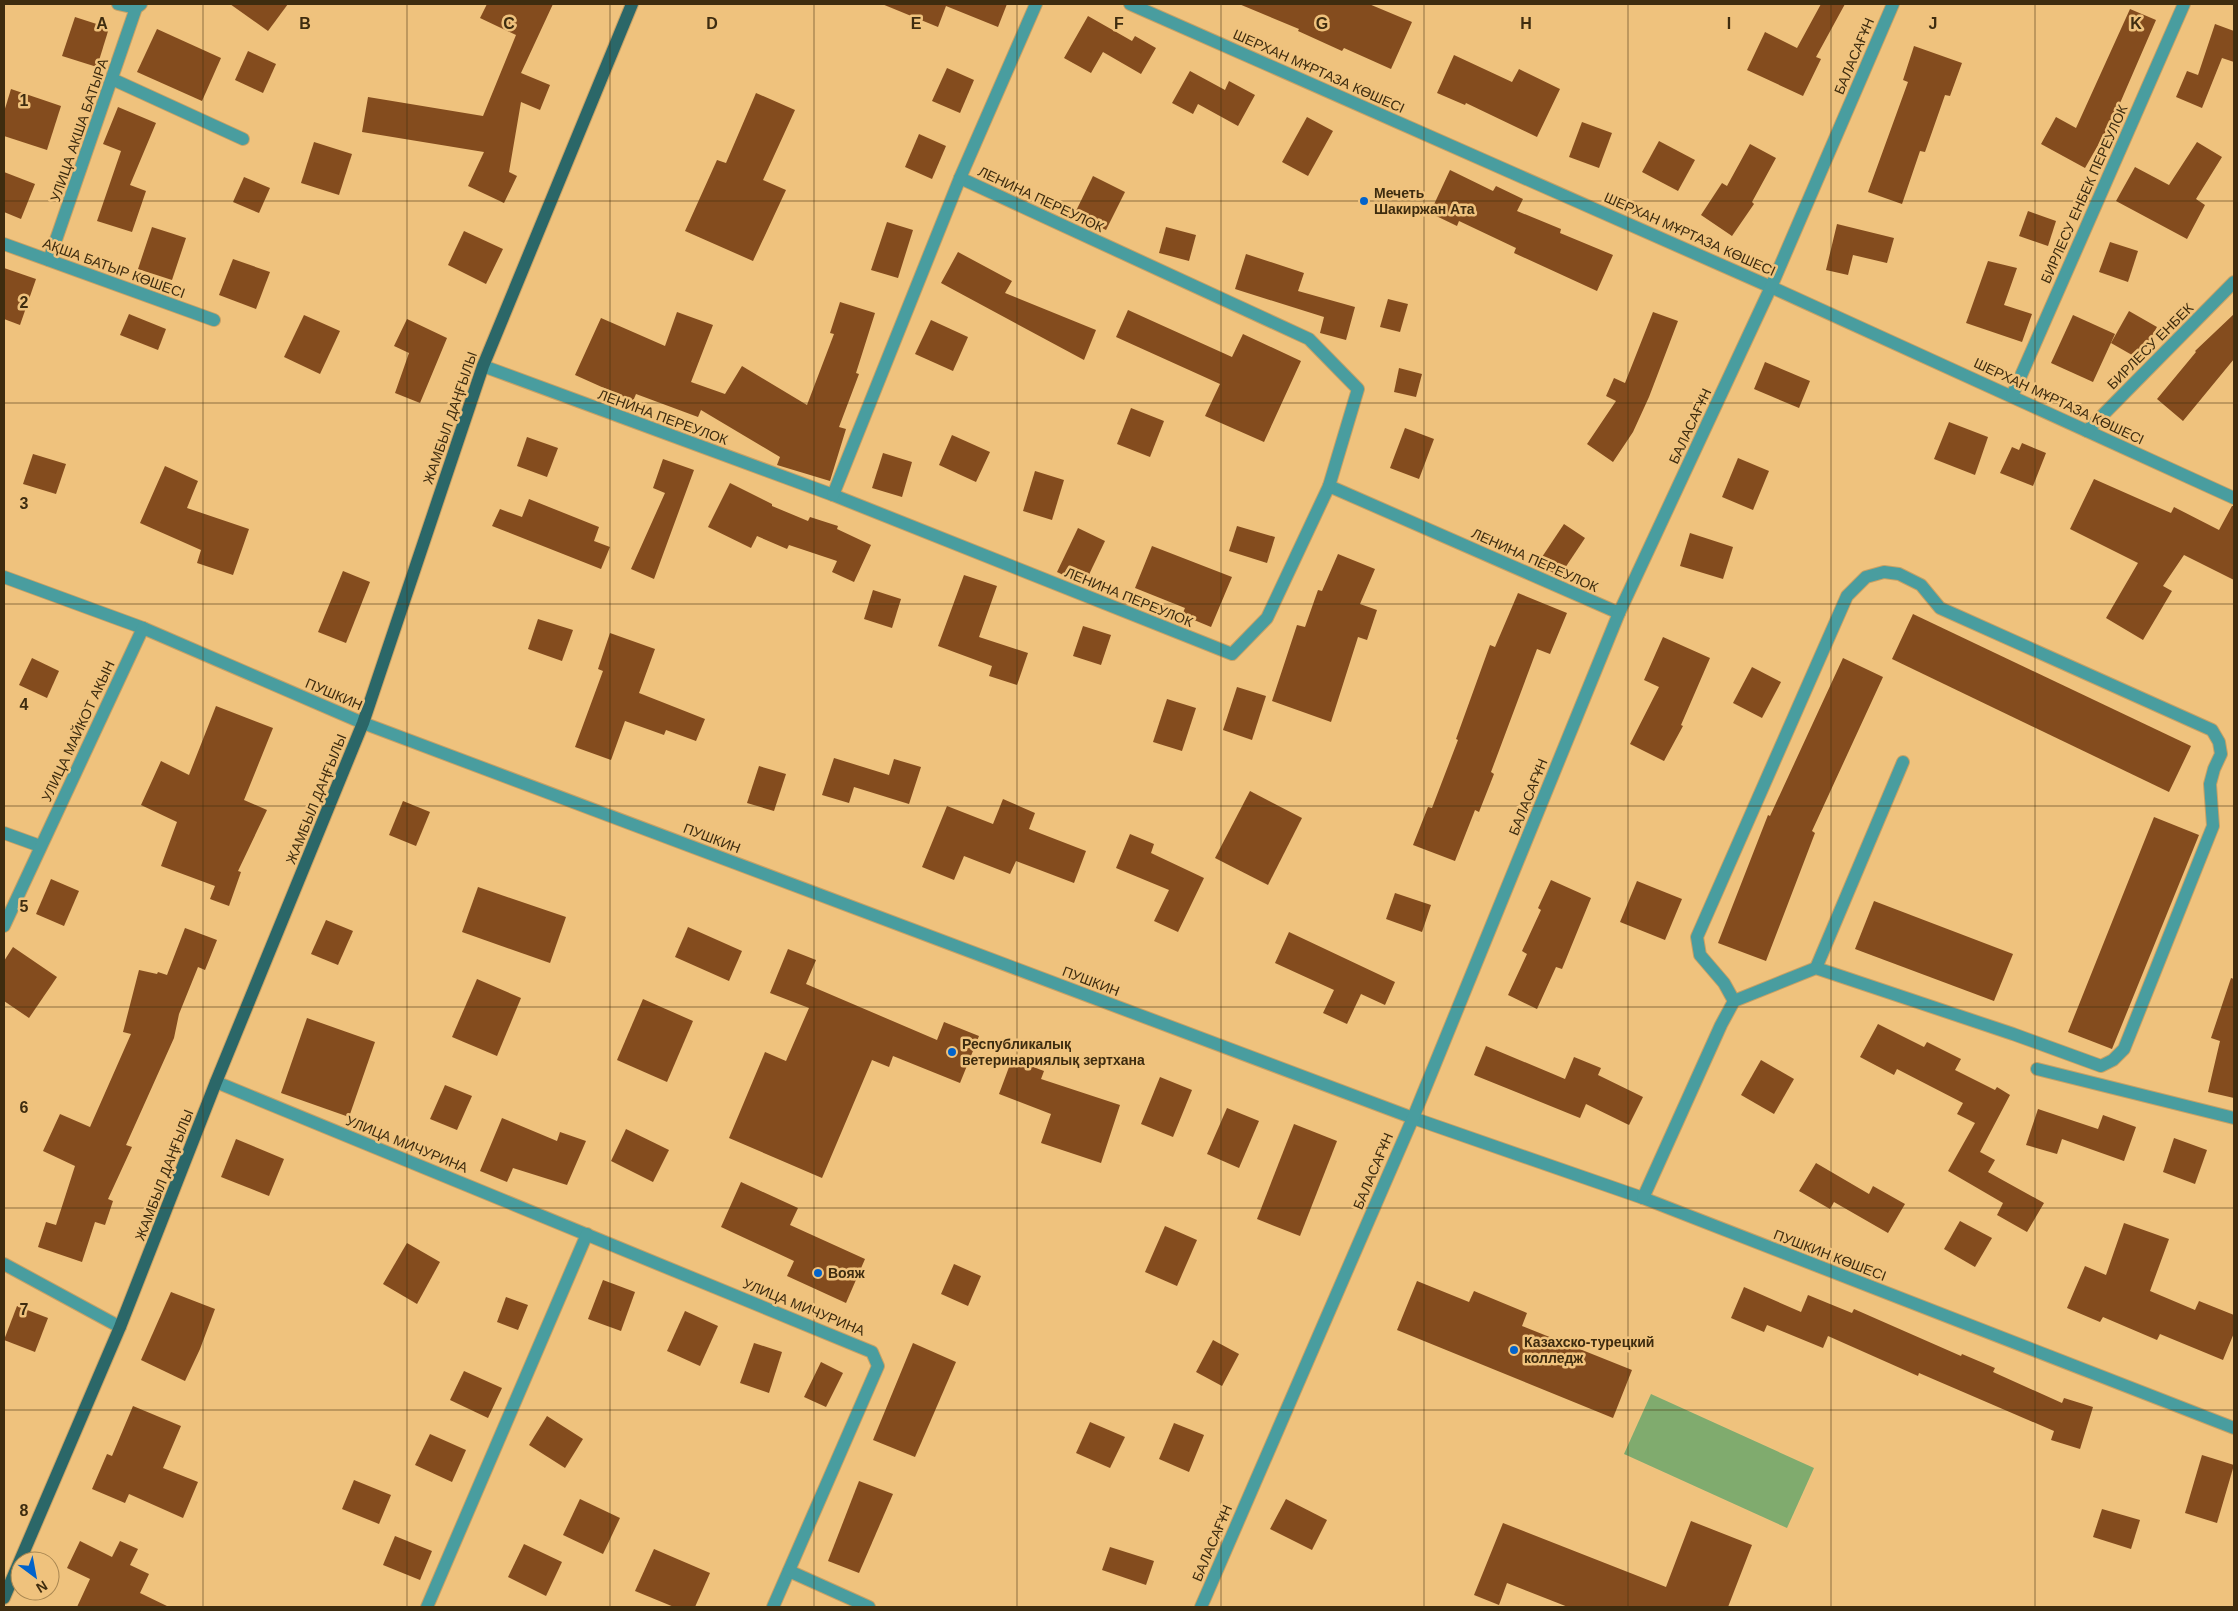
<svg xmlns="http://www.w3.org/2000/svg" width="2238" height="1611" font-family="Arial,sans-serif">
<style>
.green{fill:#80ab6e}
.building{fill:#844c1e}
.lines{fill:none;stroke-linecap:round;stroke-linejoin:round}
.minor-casing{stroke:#c8a165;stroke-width:14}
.major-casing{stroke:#c8a165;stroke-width:14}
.minor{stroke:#499d9f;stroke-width:12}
.major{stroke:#2b6768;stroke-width:12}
.grid{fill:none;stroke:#3e2c0f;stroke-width:1;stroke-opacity:0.55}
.poi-dot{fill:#0263cb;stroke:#efc27d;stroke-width:2}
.labels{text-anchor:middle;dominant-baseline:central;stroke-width:5;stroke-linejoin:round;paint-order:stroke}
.street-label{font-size:14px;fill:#3e2c0f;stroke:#efc27d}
.poi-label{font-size:14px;font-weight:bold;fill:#3e2c0f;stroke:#efc27d;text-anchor:start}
.grid-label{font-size:16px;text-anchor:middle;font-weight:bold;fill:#3e2c0f;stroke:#efc27d;stroke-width:5;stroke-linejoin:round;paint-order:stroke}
</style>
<rect width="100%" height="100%" fill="#efc27d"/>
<!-- green -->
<polygon class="green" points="1651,1394 1814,1468 1787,1528 1624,1454"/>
<!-- building -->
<g class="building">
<polygon points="230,4 288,4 268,31"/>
<polygon points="487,4 553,4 521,73 550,85 540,110 521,102 509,172 517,176 504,203 468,186 484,152 362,132 368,97 483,116 516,35 480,18"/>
<polygon points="882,4 1007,4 998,27 946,6 938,27"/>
<polygon points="1239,4 1369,4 1412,22 1391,69 1344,48 1342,51 1298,31 1299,29"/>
<polygon points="1821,4 1845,4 1816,57 1821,59 1803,96 1747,70 1765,32 1797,48"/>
<polygon points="2130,9 2156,20 2114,117 2085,168 2041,144 2056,117 2076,128"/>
<polygon points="1088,16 1132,41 1135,36 1156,48 1141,74 1103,52 1091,73 1064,58"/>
<polygon points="75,17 109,28 97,67 62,56"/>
<polygon points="2215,24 2234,31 2234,62 2222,58 2202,108 2176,97 2187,71 2198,75"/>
<polygon points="157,29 221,58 202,101 137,72"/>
<polygon points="1914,46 1962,63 1950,96 1945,95 1925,152 1920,151 1902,204 1868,192 1908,82 1903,80"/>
<polygon points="248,51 276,64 263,93 235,80"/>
<polygon points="1454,55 1512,82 1519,69 1560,89 1537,137 1466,103 1465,105 1437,93"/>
<polygon points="947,68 974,80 960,113 932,101"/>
<polygon points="1190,71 1225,90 1229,81 1255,95 1238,126 1198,104 1193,114 1172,103"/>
<polygon points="11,89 61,106 47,150 4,136 4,112"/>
<polygon points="756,93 795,110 763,180 786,190 753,261 685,231 717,160 726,163"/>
<polygon points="118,107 156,123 130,185 146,191 132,232 97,221 121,151 103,144"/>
<polygon points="1307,117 1333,131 1308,176 1282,162"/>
<polygon points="1582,122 1612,133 1599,168 1569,157"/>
<polygon points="919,134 946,146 932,179 905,167"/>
<polygon points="1659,141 1695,160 1678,191 1642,172"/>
<polygon points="314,142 352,154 339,195 301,183"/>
<polygon points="2197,142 2222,157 2196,199 2205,205 2187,239 2116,201 2135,167 2169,185"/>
<polygon points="1750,144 1776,158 1752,202 1754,204 1732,236 1701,215 1722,183 1727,186"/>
<polygon points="1450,170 1493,191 1496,186 1523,199 1517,211 1561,229 1560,233 1613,255 1597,291 1514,253 1516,248 1459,221 1457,226 1430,213"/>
<polygon points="4,172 35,184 21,219 4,212"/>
<polygon points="1093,176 1125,192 1106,230 1074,215"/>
<polygon points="244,177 270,188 259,213 233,202"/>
<polygon points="2028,211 2056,221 2048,246 2019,236"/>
<polygon points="887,222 913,230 898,278 871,270"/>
<polygon points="1837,224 1894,238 1887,263 1853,255 1848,275 1826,270"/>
<polygon points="152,227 186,238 172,280 138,269"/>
<polygon points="1166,227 1196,235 1189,261 1159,253"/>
<polygon points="464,231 503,249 486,284 448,265"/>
<polygon points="2110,242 2138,251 2128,282 2099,272"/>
<polygon points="958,252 1012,281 1005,293 1096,330 1084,360 941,283"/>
<polygon points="1246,254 1304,273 1298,291 1355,307 1346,340 1320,333 1324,317 1235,289"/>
<polygon points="233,259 270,272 256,309 219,295"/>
<polygon points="1988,261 2017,268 2004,305 2032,314 2022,342 1966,323"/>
<polygon points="4,268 36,279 20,325 4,319"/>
<polygon points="1388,299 1408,304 1400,332 1380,327"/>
<polygon points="840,302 875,313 856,373 859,374 839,427 846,429 830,481 777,465 780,457 701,410 698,417 636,394 633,401 575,375 601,318 665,346 677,312 713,325 691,382 725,394 742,366 807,405 834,334 830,333"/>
<polygon points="1128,310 1232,357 1243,334 1301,361 1264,442 1205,416 1220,384 1116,337"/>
<polygon points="2129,311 2157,327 2139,359 2111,343"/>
<polygon points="1653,312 1678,321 1649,397 1633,432 1613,462 1587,444 1616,401 1606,396 1614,378 1625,383"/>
<polygon points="129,314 166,329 158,350 120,335"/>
<polygon points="2234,314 2234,359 2183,421 2157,399 2196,352 2195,351"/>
<polygon points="304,315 340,331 320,374 284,357"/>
<polygon points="2073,315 2115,334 2093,382 2051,363"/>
<polygon points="407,319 447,338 420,403 395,393 409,353 394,346"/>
<polygon points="931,320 968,337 953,371 915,354"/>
<polygon points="1765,362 1810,381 1799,408 1754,389"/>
<polygon points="1399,368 1422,374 1416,397 1394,392"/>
<polygon points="1131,408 1164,421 1150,457 1117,444"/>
<polygon points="1949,422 1988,437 1975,475 1934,459"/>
<polygon points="1405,428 1434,439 1419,479 1390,468"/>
<polygon points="952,435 990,452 976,482 939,465"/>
<polygon points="527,437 558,448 547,477 517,466"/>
<polygon points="2022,443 2046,453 2033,486 2000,473 2012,447 2019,450"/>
<polygon points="883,453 912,462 902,497 872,488"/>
<polygon points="33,454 66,464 56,494 23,484"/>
<polygon points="1738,458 1769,471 1753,510 1722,497"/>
<polygon points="663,459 694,470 654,579 631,569 665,493 653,488"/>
<polygon points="165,466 198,481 187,508 249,529 233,575 197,563 201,550 140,523"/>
<polygon points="1035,471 1064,480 1052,520 1023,511"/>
<polygon points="2094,479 2171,513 2174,507 2219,530 2232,506 2234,506 2234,580 2184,555 2163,586 2172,591 2143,640 2106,618 2138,563 2070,529"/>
<polygon points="730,483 772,504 772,506 808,521 810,517 838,526 837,529 871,545 854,582 832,572 837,561 789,545 787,549 757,536 751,548 708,527"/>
<polygon points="529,499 599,527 594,541 610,547 601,569 492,526 500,509 522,517"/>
<polygon points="1564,524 1585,538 1559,577 1538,563"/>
<polygon points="1237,526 1275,537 1267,563 1229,551"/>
<polygon points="1078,528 1105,541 1084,585 1057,572"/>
<polygon points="1690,533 1733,547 1723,579 1680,566"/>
<polygon points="1152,546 1232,577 1211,627 1182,615 1185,608 1135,588"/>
<polygon points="1338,554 1375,569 1360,604 1377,610 1367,640 1358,637 1331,722 1272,701 1297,625 1305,627 1318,590 1322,591"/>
<polygon points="343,571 370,582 346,643 318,632"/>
<polygon points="964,575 997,586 979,637 1028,653 1017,685 989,676 992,666 938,646"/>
<polygon points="873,590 901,599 892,628 864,619"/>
<polygon points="1518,593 1567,613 1550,654 1537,649 1491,772 1494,774 1479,812 1475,810 1455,861 1413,845 1428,807 1432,808 1458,740 1456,739 1490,645 1495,647"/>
<polygon points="1913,614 2191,746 2169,792 1892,659"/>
<polygon points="538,619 573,630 562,661 528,649"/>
<polygon points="1083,626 1111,635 1101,665 1073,656"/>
<polygon points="610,633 655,649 639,693 705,719 696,741 666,730 664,735 625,721 611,760 575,747 603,671 598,669"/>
<polygon points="1663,637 1710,658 1681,725 1683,726 1664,761 1630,744 1659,687 1644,680"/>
<polygon points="32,658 59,671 47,698 19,685"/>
<polygon points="1843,658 1883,677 1812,831 1815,833 1766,961 1718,943 1768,815 1770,816"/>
<polygon points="1752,667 1781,682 1762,718 1733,703"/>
<polygon points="1237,687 1266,696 1252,740 1223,730"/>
<polygon points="1167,699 1196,708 1182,751 1153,742"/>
<polygon points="216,706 273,728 244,800 267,810 238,871 241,872 229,906 210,899 215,886 161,866 177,822 141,805 161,761 189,775"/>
<polygon points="834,758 889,775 894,759 921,767 909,804 854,787 849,803 822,795"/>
<polygon points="759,766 786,774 774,811 747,803"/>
<polygon points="1250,791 1302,818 1268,885 1215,858"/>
<polygon points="1003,799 1035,813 1029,829 1086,851 1074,883 1016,861 1010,874 964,856 954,880 922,867 947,806 993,824"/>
<polygon points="403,801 430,812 416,846 389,835"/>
<polygon points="2154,817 2199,835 2112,1049 2068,1032"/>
<polygon points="1130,834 1154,844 1151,853 1204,878 1178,932 1154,921 1169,890 1116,868"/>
<polygon points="51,879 79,891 64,926 36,914"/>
<polygon points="1551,880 1591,898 1562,969 1556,967 1537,1009 1508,995 1527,954 1522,951 1541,910 1538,908"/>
<polygon points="1637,881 1682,899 1665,940 1620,922"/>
<polygon points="478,887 566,917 550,963 462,932"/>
<polygon points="1395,893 1431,905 1422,932 1386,919"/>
<polygon points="1874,901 2013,954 1994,1001 1855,949"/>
<polygon points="326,920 353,931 338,965 311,954"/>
<polygon points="688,927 742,951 729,981 675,957"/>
<polygon points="185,928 217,940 205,970 198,967 179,1014 174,1038 126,1145 132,1147 108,1199 113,1201 105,1225 95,1222 82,1262 38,1247 46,1222 56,1225 75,1166 43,1151 60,1114 90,1127 131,1034 123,1032 139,970 157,974 158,972 167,975"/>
<polygon points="1289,932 1395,982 1385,1005 1361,994 1347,1024 1323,1013 1334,990 1275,963"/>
<polygon points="13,947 57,977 29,1018 4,1001 4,961"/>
<polygon points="788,949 816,960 806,984 937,1040 944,1022 979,1036 960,1083 893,1056 889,1067 872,1060 822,1178 729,1138 765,1052 786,1061 809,1008 770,993"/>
<polygon points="2231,978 2234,979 2234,1098 2208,1092 2220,1041 2211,1038"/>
<polygon points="477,979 521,998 497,1056 452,1037"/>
<polygon points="643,999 693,1021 667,1082 617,1060"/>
<polygon points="307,1018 375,1042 349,1117 281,1093"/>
<polygon points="1878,1024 1924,1047 1927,1042 1961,1059 1955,1070 1995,1090 1997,1087 2010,1095 1980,1152 1995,1160 1988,1172 2044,1203 2027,1232 1997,1215 2003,1203 1948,1171 1975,1123 1957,1114 1963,1103 1897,1069 1894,1075 1860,1057"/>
<polygon points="1486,1046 1565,1079 1574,1057 1601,1068 1598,1075 1643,1097 1629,1125 1586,1104 1580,1118 1474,1075"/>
<polygon points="1012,1059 1044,1071 1041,1079 1120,1105 1101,1163 1041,1143 1051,1114 999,1094"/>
<polygon points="1761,1060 1794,1079 1774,1114 1741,1095"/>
<polygon points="1160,1077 1192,1090 1173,1137 1141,1124"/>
<polygon points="445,1085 472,1096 457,1130 430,1119"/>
<polygon points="1227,1108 1259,1121 1239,1168 1207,1154"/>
<polygon points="2038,1109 2098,1129 2103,1115 2136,1127 2124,1161 2062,1139 2057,1154 2026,1145"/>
<polygon points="502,1118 557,1141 560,1132 586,1141 567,1185 513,1168 507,1182 480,1171"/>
<polygon points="1294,1124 1337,1141 1300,1236 1257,1219"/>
<polygon points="626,1129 669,1150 653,1182 611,1161"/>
<polygon points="2174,1138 2207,1150 2195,1184 2163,1172"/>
<polygon points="236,1139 284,1159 269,1196 221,1177"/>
<polygon points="1816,1163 1869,1194 1873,1186 1905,1204 1888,1233 1834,1202 1830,1209 1799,1191"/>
<polygon points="741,1182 798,1208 790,1225 865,1259 846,1303 787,1276 794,1261 721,1227"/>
<polygon points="1960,1221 1992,1238 1975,1267 1944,1249"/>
<polygon points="2124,1223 2169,1239 2150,1291 2195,1310 2199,1301 2234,1315 2234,1333 2223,1360 2160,1334 2157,1340 2103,1317 2100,1322 2067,1308 2085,1266 2106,1275"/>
<polygon points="1165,1226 1197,1240 1177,1286 1145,1272"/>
<polygon points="407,1243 440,1262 417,1304 383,1284"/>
<polygon points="954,1264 981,1276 968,1306 941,1294"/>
<polygon points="603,1280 635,1292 621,1331 588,1319"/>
<polygon points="1417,1281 1469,1302 1474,1291 1527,1313 1522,1326 1632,1370 1613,1418 1397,1330"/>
<polygon points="1744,1287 1801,1312 1808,1295 1852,1313 1854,1309 1961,1356 1962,1354 1995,1368 1993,1372 2062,1403 2064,1398 2093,1407 2080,1449 2051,1440 2054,1431 1919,1373 1918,1376 1828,1336 1823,1348 1767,1325 1764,1332 1731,1318"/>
<polygon points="171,1292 215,1309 200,1349 185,1381 141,1360"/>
<polygon points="506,1297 528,1305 518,1330 497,1322"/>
<polygon points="17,1306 48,1318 35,1352 4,1340"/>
<polygon points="685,1311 718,1326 700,1366 667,1351"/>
<polygon points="1213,1340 1239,1354 1222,1386 1196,1372"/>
<polygon points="754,1343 782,1352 769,1393 740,1383"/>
<polygon points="913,1343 956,1362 915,1457 873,1440"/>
<polygon points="821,1362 843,1373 826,1407 804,1397"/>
<polygon points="464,1371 502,1388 488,1418 450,1400"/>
<polygon points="133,1406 181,1426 163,1468 198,1482 183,1518 129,1494 125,1503 92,1489 107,1454 112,1456"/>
<polygon points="547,1416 583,1439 565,1468 529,1445"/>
<polygon points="1090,1422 1125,1437 1110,1468 1076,1453"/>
<polygon points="1174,1423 1204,1435 1189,1472 1159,1459"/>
<polygon points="430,1434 466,1450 452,1482 415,1465"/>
<polygon points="2202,1455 2234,1465 2217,1523 2185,1513"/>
<polygon points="354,1480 391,1495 379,1524 342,1509"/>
<polygon points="859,1481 893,1494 859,1573 828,1561"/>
<polygon points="580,1499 620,1518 603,1554 563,1535"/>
<polygon points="1286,1499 1327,1520 1312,1550 1270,1529"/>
<polygon points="2102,1509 2140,1520 2131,1549 2093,1537"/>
<polygon points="1691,1521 1752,1545 1728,1607 1568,1607 1507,1583 1499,1605 1474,1595 1503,1523 1666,1587"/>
<polygon points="395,1536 432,1551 420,1580 383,1565"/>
<polygon points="80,1541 112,1557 120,1541 138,1549 130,1565 149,1574 140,1593 169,1607 77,1607 90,1579 67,1568"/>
<polygon points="524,1544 562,1562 546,1596 508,1577"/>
<polygon points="1110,1547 1154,1561 1146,1585 1102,1570"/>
<polygon points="654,1549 710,1573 695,1607 674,1607 635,1591"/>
</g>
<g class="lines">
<defs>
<g id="minor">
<polyline points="118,4 136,8"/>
<polyline points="1130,4 1771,287 2234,498"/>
<polyline points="112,79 243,139"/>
<polyline points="960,178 1309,339 1358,389 1329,486 1619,613"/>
<polyline points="4,244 214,320"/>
<polyline points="49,260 136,8 141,4"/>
<polyline points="483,366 833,495 1232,654 1267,618 1329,486"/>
<polyline points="2012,396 2184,4"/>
<polyline points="2087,431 2234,282"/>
<polyline points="833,495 960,178 1036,4"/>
<polyline points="4,577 143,628 363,723 1413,1118 1643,1198 2234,1428"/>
<polyline points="4,833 40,846"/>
<polyline points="4,926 143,628"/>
<polyline points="1816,968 1903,762"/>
<polyline points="2037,1069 2234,1118"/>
<polyline points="216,1082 872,1352 878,1366 773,1607"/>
<polyline points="1643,1198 1721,1025 1734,1001 1816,968 2013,1034 2101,1066 2113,1060 2124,1049 2213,826 2210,784 2214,769 2221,754 2219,742 2212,730 1940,608 1921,585 1899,574 1884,572 1866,577 1847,596 1697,937 1700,955 1724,983 1734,1001"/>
<polyline points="4,1264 120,1327"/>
<polyline points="789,1571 869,1607"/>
<polyline points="427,1607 587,1234"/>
<polyline points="1201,1607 1413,1118 1619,613 1771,287 1893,4"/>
</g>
<polyline id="major" points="4,1598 120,1327 216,1082 363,723 483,366 632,4"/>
</defs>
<!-- minor casing -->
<use href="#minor" class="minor-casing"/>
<!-- major casing -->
<use href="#major" class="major-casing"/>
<!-- minor -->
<use href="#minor" class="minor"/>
<!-- major -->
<use href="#major" class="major"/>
</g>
<!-- grid -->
<path class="grid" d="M203,4V1607M407,4V1607M610,4V1607M814,4V1607M1017,4V1607M1221,4V1607M1424,4V1607M1628,4V1607M1831,4V1607M2035,4V1607M4,201H2234M4,403H2234M4,604H2234M4,806H2234M4,1007H2234M4,1208H2234M4,1410H2234"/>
<!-- markers -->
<g class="poi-dot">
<circle cx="1364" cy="201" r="5"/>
<circle cx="952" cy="1052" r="5"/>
<circle cx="818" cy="1273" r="5"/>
<circle cx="1514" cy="1350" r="5"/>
</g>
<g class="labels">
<!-- street labels -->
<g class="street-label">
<text transform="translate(1854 56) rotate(-67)">БАЛАСАҒҰН</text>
<text transform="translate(1319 71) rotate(24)">ШЕРХАН МҰРТАЗА КӨШЕСІ</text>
<text transform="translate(79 130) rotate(-71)">УЛИЦА АКША БАТЫРА</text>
<text transform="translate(2084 194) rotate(-66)">БИРЛЕСУ ЕНБЕК ПЕРЕУЛОК</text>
<text transform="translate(1041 199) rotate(25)">ЛЕНИНА ПЕРЕУЛОК</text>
<text transform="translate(1690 234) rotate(24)">ШЕРХАН МҰРТАЗА КӨШЕСІ</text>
<text transform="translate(114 268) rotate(20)">АҚША БАТЫР КӨШЕСІ</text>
<text transform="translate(2150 346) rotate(-45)">БИРЛЕСУ ЕНБЕК</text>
<text transform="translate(2059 401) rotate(25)">ШЕРХАН МҰРТАЗА КӨШЕСІ</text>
<text transform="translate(663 417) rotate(20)">ЛЕНИНА ПЕРЕУЛОК</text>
<text transform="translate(450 418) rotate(-71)">ЖАМБЫЛ ДАҢҒЫЛЫ</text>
<text transform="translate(1690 426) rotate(-65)">БАЛАСАҒҰН</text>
<text transform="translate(1535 560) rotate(24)">ЛЕНИНА ПЕРЕУЛОК</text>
<text transform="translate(1129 597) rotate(22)">ЛЕНИНА ПЕРЕУЛОК</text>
<text transform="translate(334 694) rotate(23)">ПУШКИН</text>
<text transform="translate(78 731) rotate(-65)">УЛИЦА МАЙКОТ АКЫН</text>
<text transform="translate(1528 797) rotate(-68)">БАЛАСАҒҰН</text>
<text transform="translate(316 799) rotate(-68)">ЖАМБЫЛ ДАҢҒЫЛЫ</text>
<text transform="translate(712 838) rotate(21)">ПУШКИН</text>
<text transform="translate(1091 981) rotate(21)">ПУШКИН</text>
<text transform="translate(407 1144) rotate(22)">УЛИЦА МИЧУРИНА</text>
<text transform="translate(1373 1171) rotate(-67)">БАЛАСАҒҰН</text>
<text transform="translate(164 1175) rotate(-69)">ЖАМБЫЛ ДАҢҒЫЛЫ</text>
<text transform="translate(1830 1255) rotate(21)">ПУШКИН КӨШЕСІ</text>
<text transform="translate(804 1307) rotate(22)">УЛИЦА МИЧУРИНА</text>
<text transform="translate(1212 1543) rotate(-67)">БАЛАСАҒҰН</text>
</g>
<!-- poi labels -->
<g class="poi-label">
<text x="1374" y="193">Мечеть<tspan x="1374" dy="16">Шакиржан Ата</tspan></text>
<text x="962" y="1044">Республикалық<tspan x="962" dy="16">ветеринариялық зертхана</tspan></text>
<text x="828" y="1273">Вояж</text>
<text x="1524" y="1342">Казахско-турецкий<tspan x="1524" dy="16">колледж</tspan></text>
</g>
</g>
<g class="grid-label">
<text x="102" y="29">A</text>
<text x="305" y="29">B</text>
<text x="509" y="29">C</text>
<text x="712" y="29">D</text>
<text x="916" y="29">E</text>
<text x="1119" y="29">F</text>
<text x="1322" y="29">G</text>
<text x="1526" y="29">H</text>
<text x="1729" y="29">I</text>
<text x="1933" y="29">J</text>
<text x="2136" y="29">K</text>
<text x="24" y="106">1</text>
<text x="24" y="308">2</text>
<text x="24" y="509">3</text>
<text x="24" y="710">4</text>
<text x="24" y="912">5</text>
<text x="24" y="1113">6</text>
<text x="24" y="1315">7</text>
<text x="24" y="1516">8</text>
</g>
<!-- border -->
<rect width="2238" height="1611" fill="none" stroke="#3e2c0f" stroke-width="10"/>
<!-- north arrow -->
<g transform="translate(35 1576) rotate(148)"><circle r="24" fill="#efc27d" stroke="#a88651"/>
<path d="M0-4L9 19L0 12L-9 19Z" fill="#0263cb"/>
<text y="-8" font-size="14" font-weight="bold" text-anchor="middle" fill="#3e2c0f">N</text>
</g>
</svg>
